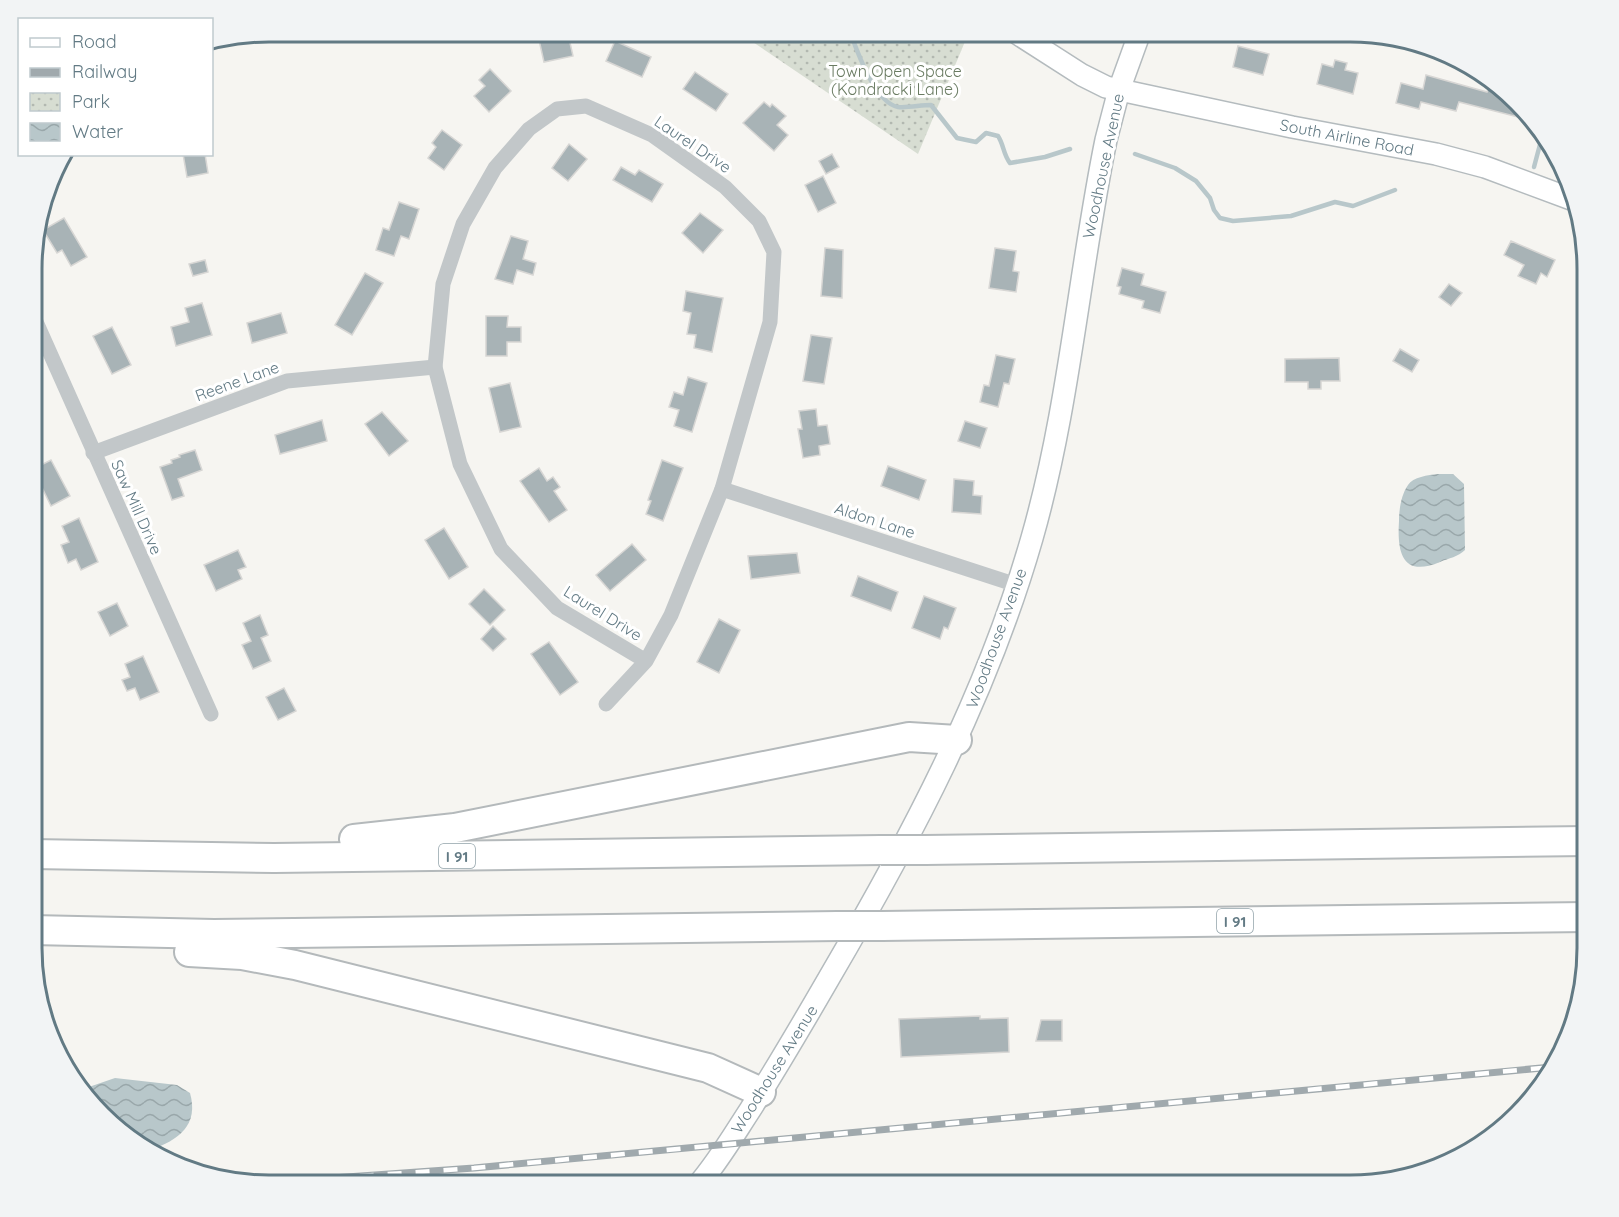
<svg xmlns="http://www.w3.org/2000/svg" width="1619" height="1217" font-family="Quicksand,sans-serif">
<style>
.park{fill:url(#park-dots)}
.water{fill:url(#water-waves)}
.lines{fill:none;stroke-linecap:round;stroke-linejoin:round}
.stream{stroke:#b8c7ca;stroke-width:4.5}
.building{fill:#a8b3b6;stroke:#d7d6d4;stroke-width:1.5}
.secondary-casing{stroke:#b4bbbe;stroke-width:24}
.highway-casing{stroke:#b4b9bb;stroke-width:32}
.street{stroke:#c2c7c9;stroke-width:15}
.secondary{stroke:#fff;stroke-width:21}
.highway{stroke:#fff;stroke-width:28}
.rail-casing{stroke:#a0a9ad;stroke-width:7}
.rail{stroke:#fff;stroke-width:4.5;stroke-dasharray:14;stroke-linecap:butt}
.highway-bridge-casing{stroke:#b4b9bb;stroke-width:32;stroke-linecap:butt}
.highway-bridge{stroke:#fff;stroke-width:28}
.labels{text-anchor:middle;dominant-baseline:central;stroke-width:6;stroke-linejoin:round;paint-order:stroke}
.shield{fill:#fff;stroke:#91a2a9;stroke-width:1.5}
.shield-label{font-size:15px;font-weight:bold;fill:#627a84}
.park-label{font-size:16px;fill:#6a7b62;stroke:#fff}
.street-label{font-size:16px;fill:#627a84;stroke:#fff}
.rim{fill:none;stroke:#627a84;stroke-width:3}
</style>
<defs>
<pattern id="park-dots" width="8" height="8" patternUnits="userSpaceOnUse" patternTransform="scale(1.5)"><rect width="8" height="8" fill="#d7ddd2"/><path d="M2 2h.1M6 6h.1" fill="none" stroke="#b2b8b0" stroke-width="1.8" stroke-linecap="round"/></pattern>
<pattern id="water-waves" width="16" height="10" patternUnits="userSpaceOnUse" patternTransform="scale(1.5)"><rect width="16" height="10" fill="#b8c7ca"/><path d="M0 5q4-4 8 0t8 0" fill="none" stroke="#99a7aa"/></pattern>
</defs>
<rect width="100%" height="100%" fill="#f6f5f1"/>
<!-- park -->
<polygon class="park" points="738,32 969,32 918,154"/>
<!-- water -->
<g class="water">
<path d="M1438,474H1453L1464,484L1465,550C1458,557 1449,558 1440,562C1402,578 1397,552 1399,521C1399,510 1401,495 1408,485C1413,477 1428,475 1438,474Z"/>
<path d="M115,1078L177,1085L190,1093C199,1125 179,1140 150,1150L113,1127L83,1089Z"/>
</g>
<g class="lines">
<!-- stream -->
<g class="stream">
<path d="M850,32C857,51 875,103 898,107C908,108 921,105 931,105L957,138L976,142L986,133L998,136C1004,145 1003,154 1010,163L1045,157L1070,149"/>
<polyline points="1135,154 1175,168 1196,181 1210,198 1214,210 1220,218 1233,221 1291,216 1335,202 1353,206 1395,190"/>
<polyline points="1534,167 1542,137"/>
</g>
</g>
<!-- building -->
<g class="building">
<polygon points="568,34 573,56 544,62 539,40"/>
<polygon points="615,41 651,57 642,77 606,61"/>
<polygon points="1238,46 1269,54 1263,75 1233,67"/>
<polygon points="1335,60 1347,63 1345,70 1358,73 1353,94 1317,84 1322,64 1333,67"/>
<polygon points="490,69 511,91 489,112 474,96 485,86 479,80"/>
<polygon points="695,72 728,94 716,111 683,89"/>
<polygon points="1426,75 1487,92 1489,87 1505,91 1530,120 1459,102 1456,111 1421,102 1419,109 1396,103 1401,83 1423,89"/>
<polygon points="764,102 770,107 772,104 786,116 777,125 788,135 774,151 743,123"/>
<polygon points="442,130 462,145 444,170 428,158 436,147 432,143"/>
<polygon points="569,144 587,159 568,181 552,168"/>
<polygon points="183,154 205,154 208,173 187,177"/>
<polygon points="832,154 839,167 826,174 819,161"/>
<polygon points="621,167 635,175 639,170 663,184 652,202 613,180"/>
<polygon points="823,176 836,203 818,212 805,185"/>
<polygon points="399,202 419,209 409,239 401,236 394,256 376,250 383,228 389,230"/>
<polygon points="700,213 723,230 703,253 682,233"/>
<polygon points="64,218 87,257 71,266 62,250 57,253 43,230"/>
<polygon points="511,236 528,241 523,259 536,263 533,275 517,270 513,284 495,279"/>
<polygon points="1511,241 1555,260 1547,277 1541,273 1536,284 1518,276 1524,265 1504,255"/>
<polygon points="825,248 843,250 842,298 821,296"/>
<polygon points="995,248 1016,251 1013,271 1019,272 1016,292 989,288"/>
<polygon points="205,260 208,272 193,276 189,264"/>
<polygon points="1122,268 1144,274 1141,285 1166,292 1160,313 1142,308 1144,301 1119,294 1121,287 1117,286"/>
<polygon points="365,273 383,283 352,335 335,325"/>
<polygon points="1449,284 1462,293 1451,306 1439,297"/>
<polygon points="686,291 723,298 712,352 694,348 696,335 687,334 691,313 683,311"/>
<polygon points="202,303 212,335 176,346 171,327 189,322 185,308"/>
<polygon points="281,313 287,333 252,343 247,323"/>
<polygon points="486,316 508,316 507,327 521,327 521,342 507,342 507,356 486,356"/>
<polygon points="112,327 131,365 112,374 93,336"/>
<polygon points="811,335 832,338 824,384 803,381"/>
<polygon points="1400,349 1419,360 1412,372 1393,361"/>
<polygon points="996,355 1015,359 1009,384 1004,383 998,407 980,402 984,385 989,386"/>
<polygon points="1339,358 1340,381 1321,381 1321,389 1308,389 1308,382 1285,382 1285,359"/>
<polygon points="688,377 707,383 692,432 674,426 679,410 669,407 674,392 683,395"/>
<polygon points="510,383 521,427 500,432 489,388"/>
<polygon points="816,409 818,426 827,425 830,444 819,446 820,455 803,458 798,429 802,429 799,411"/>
<polygon points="382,412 408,441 389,456 365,424"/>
<polygon points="322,420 327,441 280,454 275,435"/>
<polygon points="965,421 987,428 980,448 958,441"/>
<polygon points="195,450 202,470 178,479 184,496 172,500 160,467 172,463 171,460 180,457 179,455"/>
<polygon points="51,460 70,496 51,506 33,469"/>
<polygon points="662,460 683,468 663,521 646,514 651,501 648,500"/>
<polygon points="888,466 926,480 919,500 881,486"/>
<polygon points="539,468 547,481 553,477 560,487 554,491 567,510 549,522 520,481"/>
<polygon points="954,479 974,481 973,495 982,496 981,514 952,512"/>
<polygon points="79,518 98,562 81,570 76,559 68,563 61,545 69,542 62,526"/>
<polygon points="444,528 468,567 449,579 425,540"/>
<polygon points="632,544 646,560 610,591 596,575"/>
<polygon points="238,550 246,567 238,570 242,579 216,591 204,565"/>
<polygon points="797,553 800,573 751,579 748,556"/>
<polygon points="858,576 898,592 891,611 851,596"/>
<polygon points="484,589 505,610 490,625 469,604"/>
<polygon points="924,596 956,608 948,629 944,627 940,639 912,628"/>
<polygon points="117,603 128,626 110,636 98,612"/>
<polygon points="260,615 268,635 261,638 271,661 253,669 242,645 251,641 243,623"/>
<polygon points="719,619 740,630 719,673 697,662"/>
<polygon points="493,626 506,639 493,651 481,639"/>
<polygon points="549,642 578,682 560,695 531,654"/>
<polygon points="143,656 159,692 140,700 135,688 127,691 122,680 130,677 125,664"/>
<polygon points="284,688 296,711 278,720 266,697"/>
<polygon points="980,1016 980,1019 1008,1018 1009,1052 901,1057 899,1019"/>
<polygon points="1041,1020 1062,1020 1062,1041 1036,1041"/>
</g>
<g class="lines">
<defs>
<g id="secondary">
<polyline points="1015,32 1082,75 1106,87 1292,127 1436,154 1485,167 1571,199"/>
<path d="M698,1185C718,1162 733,1136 750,1110C777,1067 803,1023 829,978C911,838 987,695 1032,538C1069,409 1079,272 1106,140L1119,90L1140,32"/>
</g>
<g id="highway">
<polyline points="354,839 455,828 909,737 957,740"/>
<polyline points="925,850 1587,841"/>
<polyline points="32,854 274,858 881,850"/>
<polyline points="882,926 1587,917"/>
<polyline points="32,930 214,934 838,926"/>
<polyline points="189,952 242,955 295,965 708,1068 761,1092"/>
</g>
</defs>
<!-- secondary casing -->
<use href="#secondary" class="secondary-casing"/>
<!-- highway casing -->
<use href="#highway" class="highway-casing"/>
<!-- street -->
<g class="street">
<polyline points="33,315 211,714"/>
<polyline points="93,453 287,381 435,367"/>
<polyline points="722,489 1017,585"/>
<polyline points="606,704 646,661 671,615 722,489 770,322 774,252 759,221 725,187 652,135 586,106 557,109 529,129 495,168 463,224 443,284 435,367 460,464 501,549 557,608 646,661"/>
</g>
<!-- secondary -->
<use href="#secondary" class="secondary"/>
<!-- highway -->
<use href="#highway" class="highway"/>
<defs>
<polyline id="rail" points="248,1184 474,1168 1552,1067"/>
</defs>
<!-- rail casing -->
<use href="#rail" class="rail-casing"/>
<!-- rail -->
<use href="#rail" class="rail"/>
<defs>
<g id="highway-bridge">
<polyline points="881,850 925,850"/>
<polyline points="838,926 882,926"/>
</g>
</defs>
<!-- highway-bridge casing -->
<use href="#highway-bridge" class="highway-bridge-casing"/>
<!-- highway-bridge -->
<use href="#highway-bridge" class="highway-bridge"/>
</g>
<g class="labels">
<!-- shield labels -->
<g class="shield">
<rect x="439" y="844" width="36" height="24" rx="4.5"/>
<rect x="1217" y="909" width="36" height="24" rx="4.5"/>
</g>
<g class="shield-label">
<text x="457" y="856">I 91</text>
<text x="1235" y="921">I 91</text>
</g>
<!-- park labels -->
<g class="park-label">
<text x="895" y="71">Town Open Space<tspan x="895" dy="18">(Kondracki Lane)</tspan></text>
</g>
<!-- street labels -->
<g class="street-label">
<text transform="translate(1347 137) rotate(11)">South Airline Road</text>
<text transform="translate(693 144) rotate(34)">Laurel Drive</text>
<text transform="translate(1103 166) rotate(-78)">Woodhouse Avenue</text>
<text transform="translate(237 381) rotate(-20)">Reene Lane</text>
<text transform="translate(137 507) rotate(66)">Saw Mill Drive</text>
<text transform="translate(875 520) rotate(18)">Aldon Lane</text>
<text transform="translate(603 613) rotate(32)">Laurel Drive</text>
<text transform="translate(996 638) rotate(-70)">Woodhouse Avenue</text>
<text transform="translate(774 1069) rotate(-58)">Woodhouse Avenue</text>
</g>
</g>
<!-- crop -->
<path d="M0 0H1619V1217H0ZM269 42H1350A227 227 0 0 1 1577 269V948A227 227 0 0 1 1350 1175H269A227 227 0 0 1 42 948V269A227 227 0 0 1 269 42Z" fill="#f2f4f5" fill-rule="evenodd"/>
<path class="rim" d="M269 42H1350A227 227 0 0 1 1577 269V948A227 227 0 0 1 1350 1175H269A227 227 0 0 1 42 948V269A227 227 0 0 1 269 42Z"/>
<!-- legend -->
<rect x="18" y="18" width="195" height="138" fill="#ffffff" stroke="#c0cace" stroke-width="1.5"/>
<rect x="30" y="38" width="30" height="9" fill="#ffffff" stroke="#c0cace" stroke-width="1.5"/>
<text x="72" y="48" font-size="18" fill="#627a84">Road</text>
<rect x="30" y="68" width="30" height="9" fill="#a0a9ad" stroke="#c0cace" stroke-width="1.5"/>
<text x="72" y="78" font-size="18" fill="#627a84">Railway</text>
<rect x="30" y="93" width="30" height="18" fill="url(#park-dots)" stroke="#c0cace" stroke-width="1.5"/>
<text x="72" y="108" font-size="18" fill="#627a84">Park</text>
<rect x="30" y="123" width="30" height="18" fill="url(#water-waves)" stroke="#c0cace" stroke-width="1.5"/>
<text x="72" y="138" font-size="18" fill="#627a84">Water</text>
</svg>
